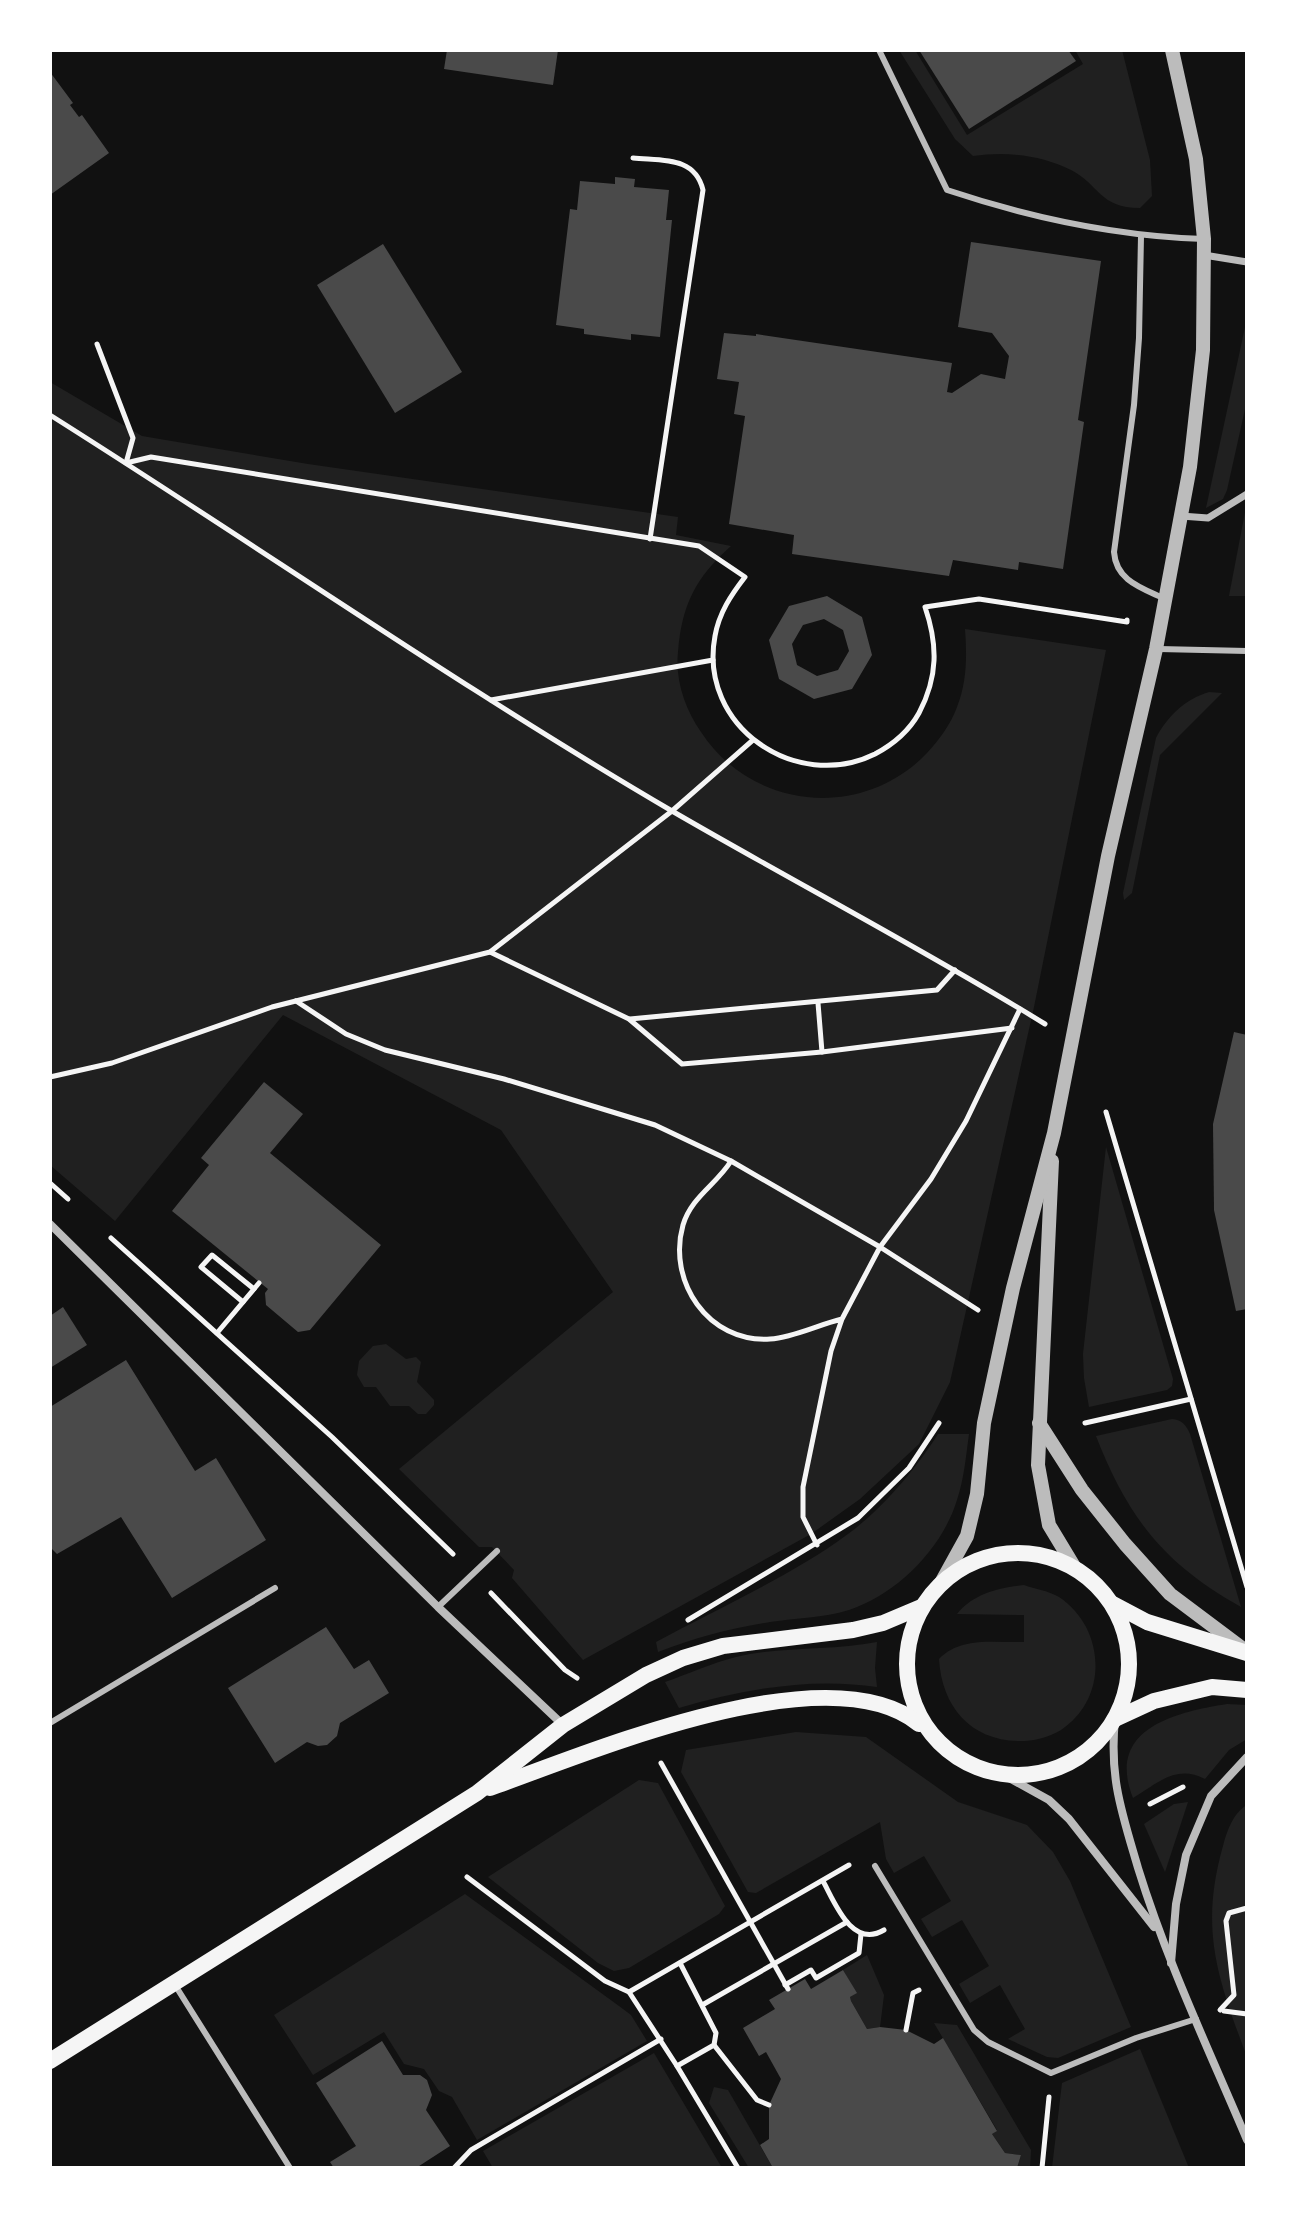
<svg xmlns="http://www.w3.org/2000/svg" width="1297" height="2218" font-family="Bitter,serif">
<style>
.green{fill:#202020}
.building{fill:#4a4a4a;fill-rule:evenodd}
.lines{fill:none;stroke-linecap:round;stroke-linejoin:round}
.path{stroke:#f5f5f5;stroke-width:5}
.service{stroke:#bcbcbc;stroke-width:6}
.pedestrian{stroke:#bcbcbc;stroke-width:7}
.minor{stroke:#bcbcbc;stroke-width:8}
.tertiary{stroke:#bcbcbc;stroke-width:14}
.secondary{stroke:#f5f5f5;stroke-width:16}
</style>
<rect width="100%" height="100%" fill="#111"/>
<!-- green -->
<g class="green">
<path d="M899,50H915L967,135L1083,64L1075,50H1122L1150,160L1152,196L1140,208C1099,208 1099,184 1071,170C1041,155 1006,151 973,156L955,139Z"/>
<polygon points="1247,318 1247,400 1227,490 1223,499 1206,508"/>
<path d="M50,382L142,436L308,464L678,517L676,535L731,546C695,578 682,605 678,652C675,680 685,709 701,732C752,810 862,821 927,753C939,740 951,724 957,707C967,682 967,656 965,629L1106,650L1034,1007L950,1382L919,1444L860,1499L811,1534L583,1660L512,1578L514,1570L492,1547H479L399,1469L613,1292L501,1130L283,1015L115,1221L50,1165Z"/>
<polygon points="1247,502 1247,596 1229,596"/>
<path d="M1209,692L1222,693L1160,755L1132,893L1124,900L1123,893L1156,738C1167,717 1185,699 1209,692Z"/>
<polygon points="1106,1147 1173,1379 1172,1386 1167,1390 1089,1407 1084,1378 1083,1354"/>
<polygon points="386,1344 406,1359 416,1357 421,1362 417,1382 434,1400 434,1405 426,1414 418,1414 409,1406 390,1406 376,1387 364,1387 357,1375 359,1361 373,1346"/>
<path d="M1172,1419C1182,1420 1186,1425 1190,1434L1241,1607C1164,1564 1128,1518 1096,1436Z"/>
<path d="M938,1434H969C966,1456 964,1479 957,1500C942,1549 897,1594 849,1610C823,1618 796,1618 770,1622C731,1628 694,1638 658,1652L656,1642C717,1609 793,1575 848,1534C882,1509 916,1469 938,1434Z"/>
<path d="M1024,1585C1035,1589 1049,1591 1059,1597C1104,1627 1109,1694 1065,1727C1054,1736 1038,1740 1025,1741C973,1743 942,1709 939,1659C961,1636 995,1643 1024,1642V1615L957,1614C974,1593 999,1588 1024,1585Z"/>
<path d="M877,1642L875,1668L877,1687C811,1677 744,1689 679,1708L665,1682C688,1674 712,1663 736,1657C782,1646 831,1651 877,1642Z"/>
<path d="M1227,1704L1247,1705V1739L1229,1750L1205,1779C1176,1764 1158,1783 1133,1798C1105,1728 1177,1712 1227,1704Z"/>
<polygon points="796,1732 866,1737 958,1802 1027,1825 1053,1852 1070,1881 1131,2027 1058,2058 1047,2057 1008,2039 1025,2029 1000,1985 970,2003 959,1984 989,1966 962,1920 932,1937 921,1919 951,1901 924,1856 894,1873 886,1859 880,1822 756,1893 748,1892 681,1772 686,1750"/>
<polygon points="639,1780 658,1783 725,1906 719,1914 629,1968 614,1971 598,1963 488,1877"/>
<polygon points="1188,1802 1165,1872 1144,1824 1174,1804"/>
<path d="M1247,1805V2057C1218,1979 1199,1930 1223,1846C1227,1831 1233,1813 1247,1805Z"/>
<polygon points="465,1894 619,2006 631,2015 647,2041 477,2140 452,2097 439,2091 424,2069 404,2064 384,2032 313,2075 274,2015"/>
<polygon points="867,1955 884,1995 880,2027 867,2029 851,2001 850,1997 856,1993 843,1970"/>
<polygon points="934,2023 957,2025 1031,2150 1030,2168 1017,2168 1021,2155 1005,2153 992,2134 997,2130"/>
<polygon points="1140,2049 1189,2168 1052,2168 1062,2083"/>
<polygon points="654,2053 722,2168 493,2168 483,2151"/>
<polygon points="714,2087 728,2090 773,2168 749,2168 709,2103"/>
</g>
<!-- building -->
<g class="building">
<polygon points="447,50 558,50 553,85 444,69"/>
<polygon points="919,50 1068,50 1076,61 969,129"/>
<polygon points="50,72 73,103 70,105 79,117 82,115 109,153 50,195"/>
<polygon points="615,177 635,179 634,187 669,190 666,220 672,220 660,337 631,334 631,340 584,334 584,329 556,325 570,209 577,210 580,181 615,184"/>
<polygon points="971,242 1101,261 1078,420 1084,422 1063,569 1019,562 1018,570 953,560 949,576 792,554 794,535 729,524 745,416 734,414 739,382 717,379 724,333 756,336 756,334 952,363 947,392 952,393 981,374 1005,379 1009,356 992,333 958,327"/>
<polygon points="383,244 462,372 395,413 317,285"/>
<path d="M827,596L862,617L872,655L852,689L814,699L779,679L769,640L789,606ZM824,619L843,630L849,651L838,670L817,676L797,665L792,644L803,625Z"/>
<polygon points="1234,1032 1247,1035 1247,1309 1236,1311 1214,1210 1213,1124"/>
<polygon points="264,1082 303,1114 270,1153 381,1245 310,1330 298,1332 266,1305 265,1293 268,1289 172,1211 209,1165 201,1158"/>
<polygon points="63,1307 87,1345 50,1368 50,1316"/>
<polygon points="126,1360 195,1471 216,1458 266,1540 172,1598 121,1517 57,1554 50,1547 50,1407"/>
<polygon points="326,1627 354,1669 369,1660 389,1693 340,1723 337,1736 327,1745 318,1746 307,1742 275,1763 228,1688"/>
<polygon points="843,1970 857,1993 850,1997 851,2001 867,2029 880,2027 906,2030 934,2044 943,2038 997,2131 992,2134 1005,2153 1021,2155 1017,2168 773,2168 760,2145 769,2139 769,2105 781,2079 766,2052 759,2056 743,2028 775,2009 769,2000 805,1979 811,1989"/>
<polygon points="382,2041 403,2075 420,2075 427,2080 432,2095 426,2110 450,2146 416,2168 334,2168 330,2162 356,2146 316,2083"/>
</g>
<g class="lines">
<!-- path -->
<g class="path">
<path d="M633,158C662,161 695,156 703,190L650,539"/>
<path d="M97,344L133,438L126,463L151,457L699,546L745,577C731,595 719,613 715,636C698,726 796,793 875,754C892,745 909,731 919,713C938,677 938,645 925,607L979,599L1127,622V620"/>
<path d="M50,415C258,546 460,687 672,811C796,883 923,949 1045,1024"/>
<polyline points="491,700 713,660"/>
<polyline points="490,952 629,1019 682,1064 822,1052 1012,1028"/>
<polyline points="296,1001 346,1034 385,1050 504,1079 655,1125 731,1161"/>
<polyline points="818,1003 822,1052"/>
<polyline points="630,1019 937,990 955,970"/>
<polyline points="50,1077 112,1063 272,1007 490,952 672,811 753,740"/>
<polyline points="1106,1112 1247,1587"/>
<polyline points="50,1183 68,1199"/>
<polyline points="111,1238 332,1437 453,1554"/>
<polyline points="243,1302 201,1267 212,1255 254,1289"/>
<polyline points="978,1310 880,1247 931,1179 966,1121 1020,1009"/>
<polyline points="217,1333 259,1283"/>
<polyline points="1085,1423 1191,1399"/>
<path d="M817,1545L803,1517V1487L831,1351L842,1319L880,1247L731,1161C717,1184 691,1197 683,1225C667,1281 708,1343 770,1339C795,1337 817,1325 842,1319"/>
<polyline points="491,1593 565,1670 577,1678"/>
<polyline points="688,1620 858,1518 909,1468 939,1423"/>
<polyline points="661,1763 788,1989"/>
<polyline points="1150,1804 1183,1787"/>
<polyline points="467,1877 605,1981 629,1992"/>
<path d="M823,1881C835,1903 852,1949 884,1930"/>
<polyline points="785,1985 811,1970 816,1978 859,1953 861,1934"/>
<polyline points="704,2004 847,1922"/>
<polyline points="1220,2010 1234,1995 1226,1921 1229,1913 1247,1908"/>
<polyline points="1224,2011 1247,2014"/>
<polyline points="906,2030 913,1993 919,1990"/>
<polyline points="714,2045 757,2100 769,2105"/>
<polyline points="677,2066 714,2045 716,2033 680,1963"/>
<polyline points="454,2168 471,2150 661,2039"/>
<polyline points="738,2168 677,2066 629,1992 849,1865"/>
<polyline points="1042,2168 1049,2097"/>
</g>
<!-- service -->
<g class="service">
<path d="M879,50L947,190C1031,218 1115,236 1204,239"/>
<path d="M1141,236L1139,338L1134,405L1114,552C1116,581 1142,588 1165,599"/>
<polyline points="1159,649 1247,651"/>
<polyline points="438,1607 497,1551"/>
<polyline points="50,1723 275,1588"/>
<polyline points="875,1866 974,2030 988,2042 1051,2073 1136,2038 1196,2019"/>
<polyline points="175,1985 290,2168"/>
</g>
<!-- pedestrian -->
<g class="pedestrian">
<polyline points="1204,255 1247,262"/>
<polyline points="1181,516 1208,518 1247,494"/>
</g>
<!-- minor -->
<g class="minor">
<polyline points="50,1224 438,1607 562,1724"/>
<path d="M1115,1719C1109,1778 1122,1813 1138,1868C1167,1962 1209,2050 1247,2140"/>
<polyline points="1002,1774 1049,1800 1069,1819 1154,1927"/>
<polyline points="1171,1963 1176,1904 1186,1855 1211,1796 1247,1757"/>
</g>
<!-- tertiary -->
<g class="tertiary">
<polyline points="1052,1161 1038,1465 1049,1525 1075,1568"/>
<polyline points="1039,1423 1082,1490 1125,1544 1170,1594 1246,1651"/>
<polyline points="941,1583 967,1536 977,1494 984,1423 1013,1288 1054,1133 1108,856 1156,649 1190,467 1203,350 1204,239 1196,159 1172,50"/>
</g>
<!-- secondary -->
<g class="secondary">
<circle cx="1018" cy="1664" r="111"/>
<polyline points="1113,1604 1147,1622 1247,1653"/>
<polyline points="1115,1719 1154,1701 1212,1687 1247,1690"/>
<path d="M490,1788C589,1753 828,1650 919,1724"/>
<polyline points="50,2061 477,1793 563,1725 646,1675 683,1658 723,1646 853,1630 883,1623 921,1607"/>
</g>
</g>
<!-- border -->
<rect width="1297" height="2218" fill="none" stroke="#ffffff" stroke-width="104"/>
</svg>
